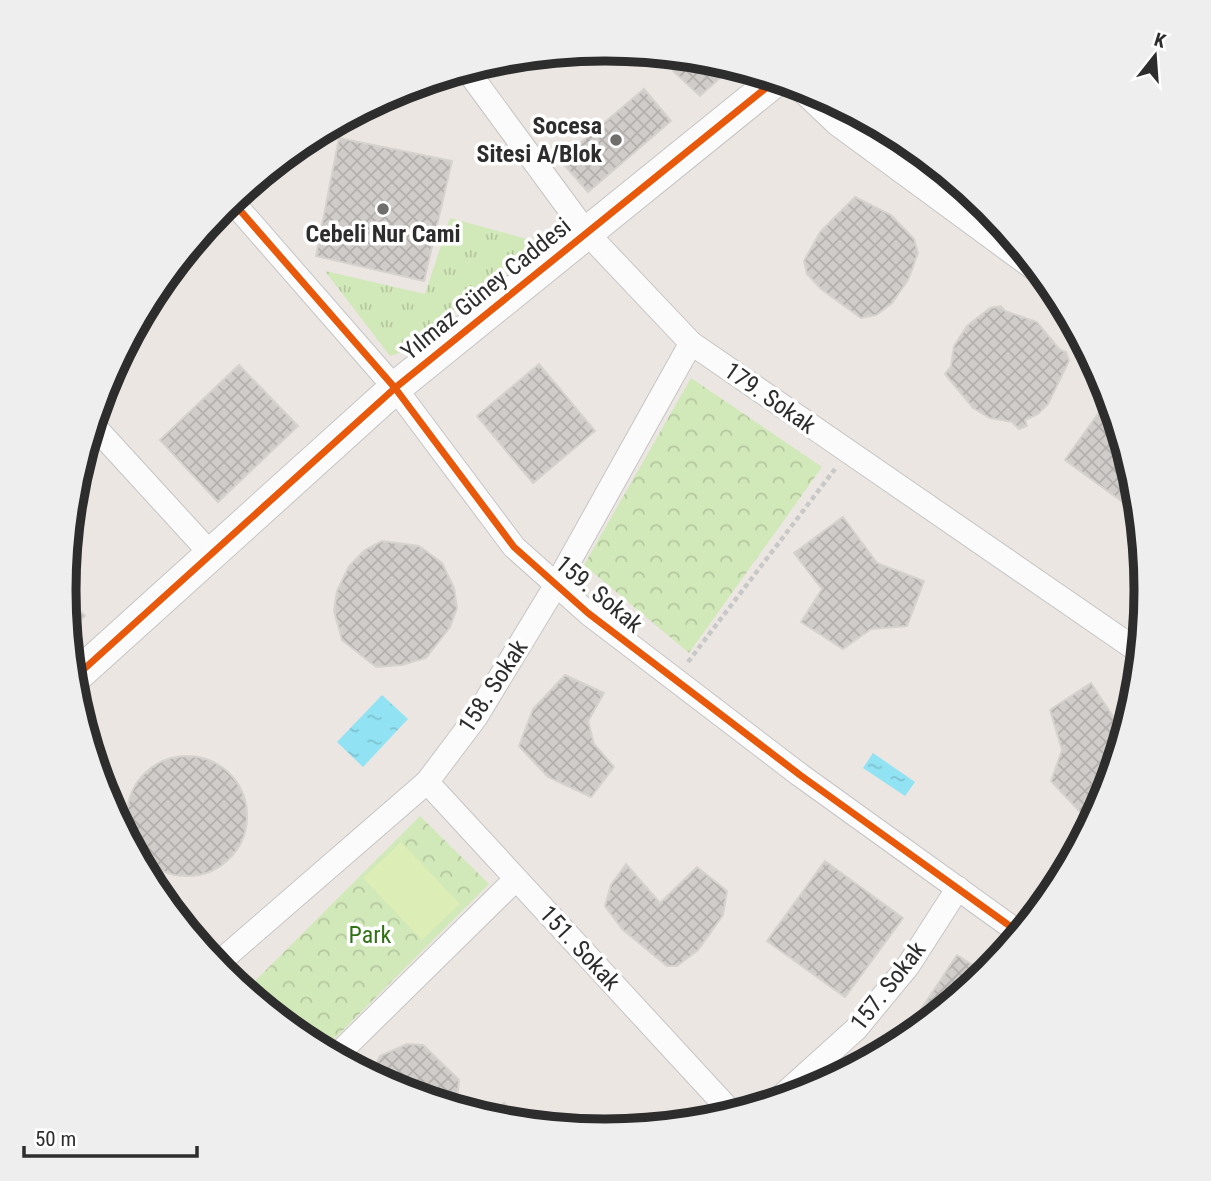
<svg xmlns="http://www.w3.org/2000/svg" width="1211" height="1181" font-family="'Roboto Condensed',sans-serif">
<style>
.grass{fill:url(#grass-tufts)}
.park{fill:url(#park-crowns)}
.pitch{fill:#ddedb6}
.water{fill:url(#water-ripples)}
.building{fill:url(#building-cross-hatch);stroke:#d6d2ce;stroke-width:2}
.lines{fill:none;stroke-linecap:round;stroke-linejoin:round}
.street-casing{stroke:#c6c5c5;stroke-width:25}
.secondary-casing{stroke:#c6c5c5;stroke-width:34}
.path{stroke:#c8c8c8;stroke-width:4.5;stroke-dasharray:5 3.5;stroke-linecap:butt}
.street{stroke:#fcfbfb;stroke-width:23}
.secondary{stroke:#fcfbfb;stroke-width:32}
.cycleway-casing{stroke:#fff;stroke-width:11}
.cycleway{stroke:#e8590c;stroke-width:7}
.poi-dot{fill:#706e6c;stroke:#fff;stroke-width:2.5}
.labels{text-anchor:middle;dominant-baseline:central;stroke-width:7;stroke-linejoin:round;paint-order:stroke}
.poi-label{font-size:24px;font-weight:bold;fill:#2d2d2d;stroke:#fff;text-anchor:end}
.street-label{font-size:24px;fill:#2d2d2d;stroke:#fff}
.park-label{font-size:24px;fill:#317215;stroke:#fff}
.rim{fill:none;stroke:#2d2d2d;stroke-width:9}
</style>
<defs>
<pattern id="grass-tufts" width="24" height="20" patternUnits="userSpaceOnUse" patternTransform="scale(1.75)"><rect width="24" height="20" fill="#d1e8b9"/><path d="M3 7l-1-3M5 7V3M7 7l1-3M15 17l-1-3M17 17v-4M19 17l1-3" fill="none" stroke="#b4c79f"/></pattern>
<pattern id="park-crowns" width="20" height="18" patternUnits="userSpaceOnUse" patternTransform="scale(1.75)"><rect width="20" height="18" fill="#d1e8b9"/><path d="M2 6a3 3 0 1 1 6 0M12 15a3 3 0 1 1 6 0" fill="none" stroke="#b4c79f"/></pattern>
<pattern id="water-ripples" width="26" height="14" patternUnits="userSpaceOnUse" patternTransform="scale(1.75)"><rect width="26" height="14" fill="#91e2f2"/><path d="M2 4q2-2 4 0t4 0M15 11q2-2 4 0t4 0" fill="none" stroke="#7dc2d0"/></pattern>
<pattern id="building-cross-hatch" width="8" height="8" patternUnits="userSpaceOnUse" patternTransform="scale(1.75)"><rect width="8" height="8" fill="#d0ccc9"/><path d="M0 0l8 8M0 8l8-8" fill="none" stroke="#b3b0ad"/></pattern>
</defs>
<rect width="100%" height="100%" fill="#ebe6e2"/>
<!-- grass -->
<polygon class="grass" points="450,218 538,242 413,348 390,356 325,271 425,294"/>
<!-- park -->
<g class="park">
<polygon points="691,378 822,467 689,653 584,565"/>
<polygon points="420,816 489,884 323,1050 305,1041 250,986"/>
</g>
<!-- pitch -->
<polygon class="pitch" points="401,842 460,904 422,940 363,878"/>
<!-- water -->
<g class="water">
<polygon points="382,695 408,719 363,767 337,742"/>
<polygon points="873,753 915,782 905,796 863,768"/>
</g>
<!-- building -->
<g class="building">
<polygon points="676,57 712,59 733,66 700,96 673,71"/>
<polygon points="644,89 671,121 588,192 560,160"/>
<polygon points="339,138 452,161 424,281 316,256"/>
<polygon points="855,197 891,215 914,239 918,253 908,280 892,303 876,315 861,318 821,289 807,274 804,261 820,232"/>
<polygon points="1001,306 1005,311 1037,322 1060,350 1066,352 1069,361 1048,404 1038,414 1025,420 1027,426 1019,429 1012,422 990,418 973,408 945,374 951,366 954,346 967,326 990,308"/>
<polygon points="539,364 595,431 533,483 477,416"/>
<polygon points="239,365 298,426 218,502 160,440"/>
<polygon points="1110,397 1137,485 1139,514 1065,460"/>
<polygon points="843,517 877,563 924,581 907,626 871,629 843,649 801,622 822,589 794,553"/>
<polygon points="382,541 419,546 442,563 454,588 457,608 450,627 426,658 402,665 376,667 342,640 334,611 337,591 349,566 365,550"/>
<polygon points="64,594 85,616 68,631"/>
<polygon points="565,675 604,693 588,721 594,744 614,767 591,797 548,777 519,746 533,709"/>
<polygon points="1091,683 1120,727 1127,729 1106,798 1081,813 1051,781 1062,750 1050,710"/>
<circle cx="187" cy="816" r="60"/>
<polygon points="825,861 903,918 845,997 767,941"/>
<polygon points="626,864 660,903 697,867 727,891 723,915 698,950 677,966 667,966 622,929 605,906 611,885"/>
<polygon points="957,955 987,974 909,1039 904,1035"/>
<polygon points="407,1044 423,1045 459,1080 457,1099 451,1107 398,1091 370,1076 380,1056"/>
<polygon points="504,1103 525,1124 488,1118"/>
</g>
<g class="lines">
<defs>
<g id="street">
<polyline points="467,70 586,232 691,343 1141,653"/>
<polyline points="796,85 837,124 1044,276"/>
<polyline points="231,200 395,388 514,547 588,613 800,775 1021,934"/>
<polyline points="232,202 306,139"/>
<polyline points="93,425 212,555"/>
<polyline points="427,782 734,1115"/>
<polyline points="216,965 427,782 476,717 556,585 691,343"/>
<polyline points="335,1057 516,879"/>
<polyline points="775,1102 856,1029 908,966 958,888"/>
</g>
<polyline id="secondary" points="73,679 395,388 777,79"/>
</defs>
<!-- street casing -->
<use href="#street" class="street-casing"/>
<!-- secondary casing -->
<use href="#secondary" class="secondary-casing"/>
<!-- path -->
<polyline class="path" points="688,662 835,469"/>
<!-- street -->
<use href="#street" class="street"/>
<!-- secondary -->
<use href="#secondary" class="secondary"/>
<defs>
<g id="cycleway">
<polyline points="231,200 395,388 514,547 588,613 800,775 1021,934"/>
<polyline points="73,679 395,388 777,79"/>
</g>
</defs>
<!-- cycleway casing -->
<use href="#cycleway" class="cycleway-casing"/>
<!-- cycleway -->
<use href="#cycleway" class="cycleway"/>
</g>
<!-- markers -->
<g class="poi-dot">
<circle cx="616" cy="140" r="7"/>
<circle cx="383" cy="209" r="7"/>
</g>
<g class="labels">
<!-- poi labels -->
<g class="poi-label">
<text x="602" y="126">Socesa<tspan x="602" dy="28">Sitesi A/Blok</tspan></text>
<text x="383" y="234" text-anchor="middle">Cebeli Nur Cami</text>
</g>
<!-- street labels -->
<g class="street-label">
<text transform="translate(486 289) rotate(-39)">Yılmaz Güney Caddesi</text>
<text transform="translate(770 398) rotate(35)">179. Sokak</text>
<text transform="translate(599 594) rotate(40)">159. Sokak</text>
<text transform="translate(493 686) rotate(-57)">158. Sokak</text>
<text transform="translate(580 948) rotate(47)">151. Sokak</text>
<text transform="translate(888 986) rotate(-52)">157. Sokak</text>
</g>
<!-- park labels -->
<g class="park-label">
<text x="370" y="935">Park</text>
</g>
</g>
<!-- crop -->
<path d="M0 0H1211V1181H0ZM76 590a529 529 0 1 1 1058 0a529 529 0 1 1-1058 0Z" fill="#eee" fill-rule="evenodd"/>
<path class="rim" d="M76 590a529 529 0 1 1 1058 0a529 529 0 1 1-1058 0Z"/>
<!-- north arrow -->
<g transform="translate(1155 56) rotate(17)" stroke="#ffffff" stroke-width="5" paint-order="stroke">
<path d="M0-5L12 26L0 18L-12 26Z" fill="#2d2d2d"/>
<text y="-10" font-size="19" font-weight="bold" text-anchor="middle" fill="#2d2d2d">K</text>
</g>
<!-- scale -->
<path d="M24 1146v10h173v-10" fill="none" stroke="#2d2d2d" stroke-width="3.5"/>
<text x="35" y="1146" font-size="21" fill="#2d2d2d" stroke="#ffffff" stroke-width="5" paint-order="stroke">50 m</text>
</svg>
